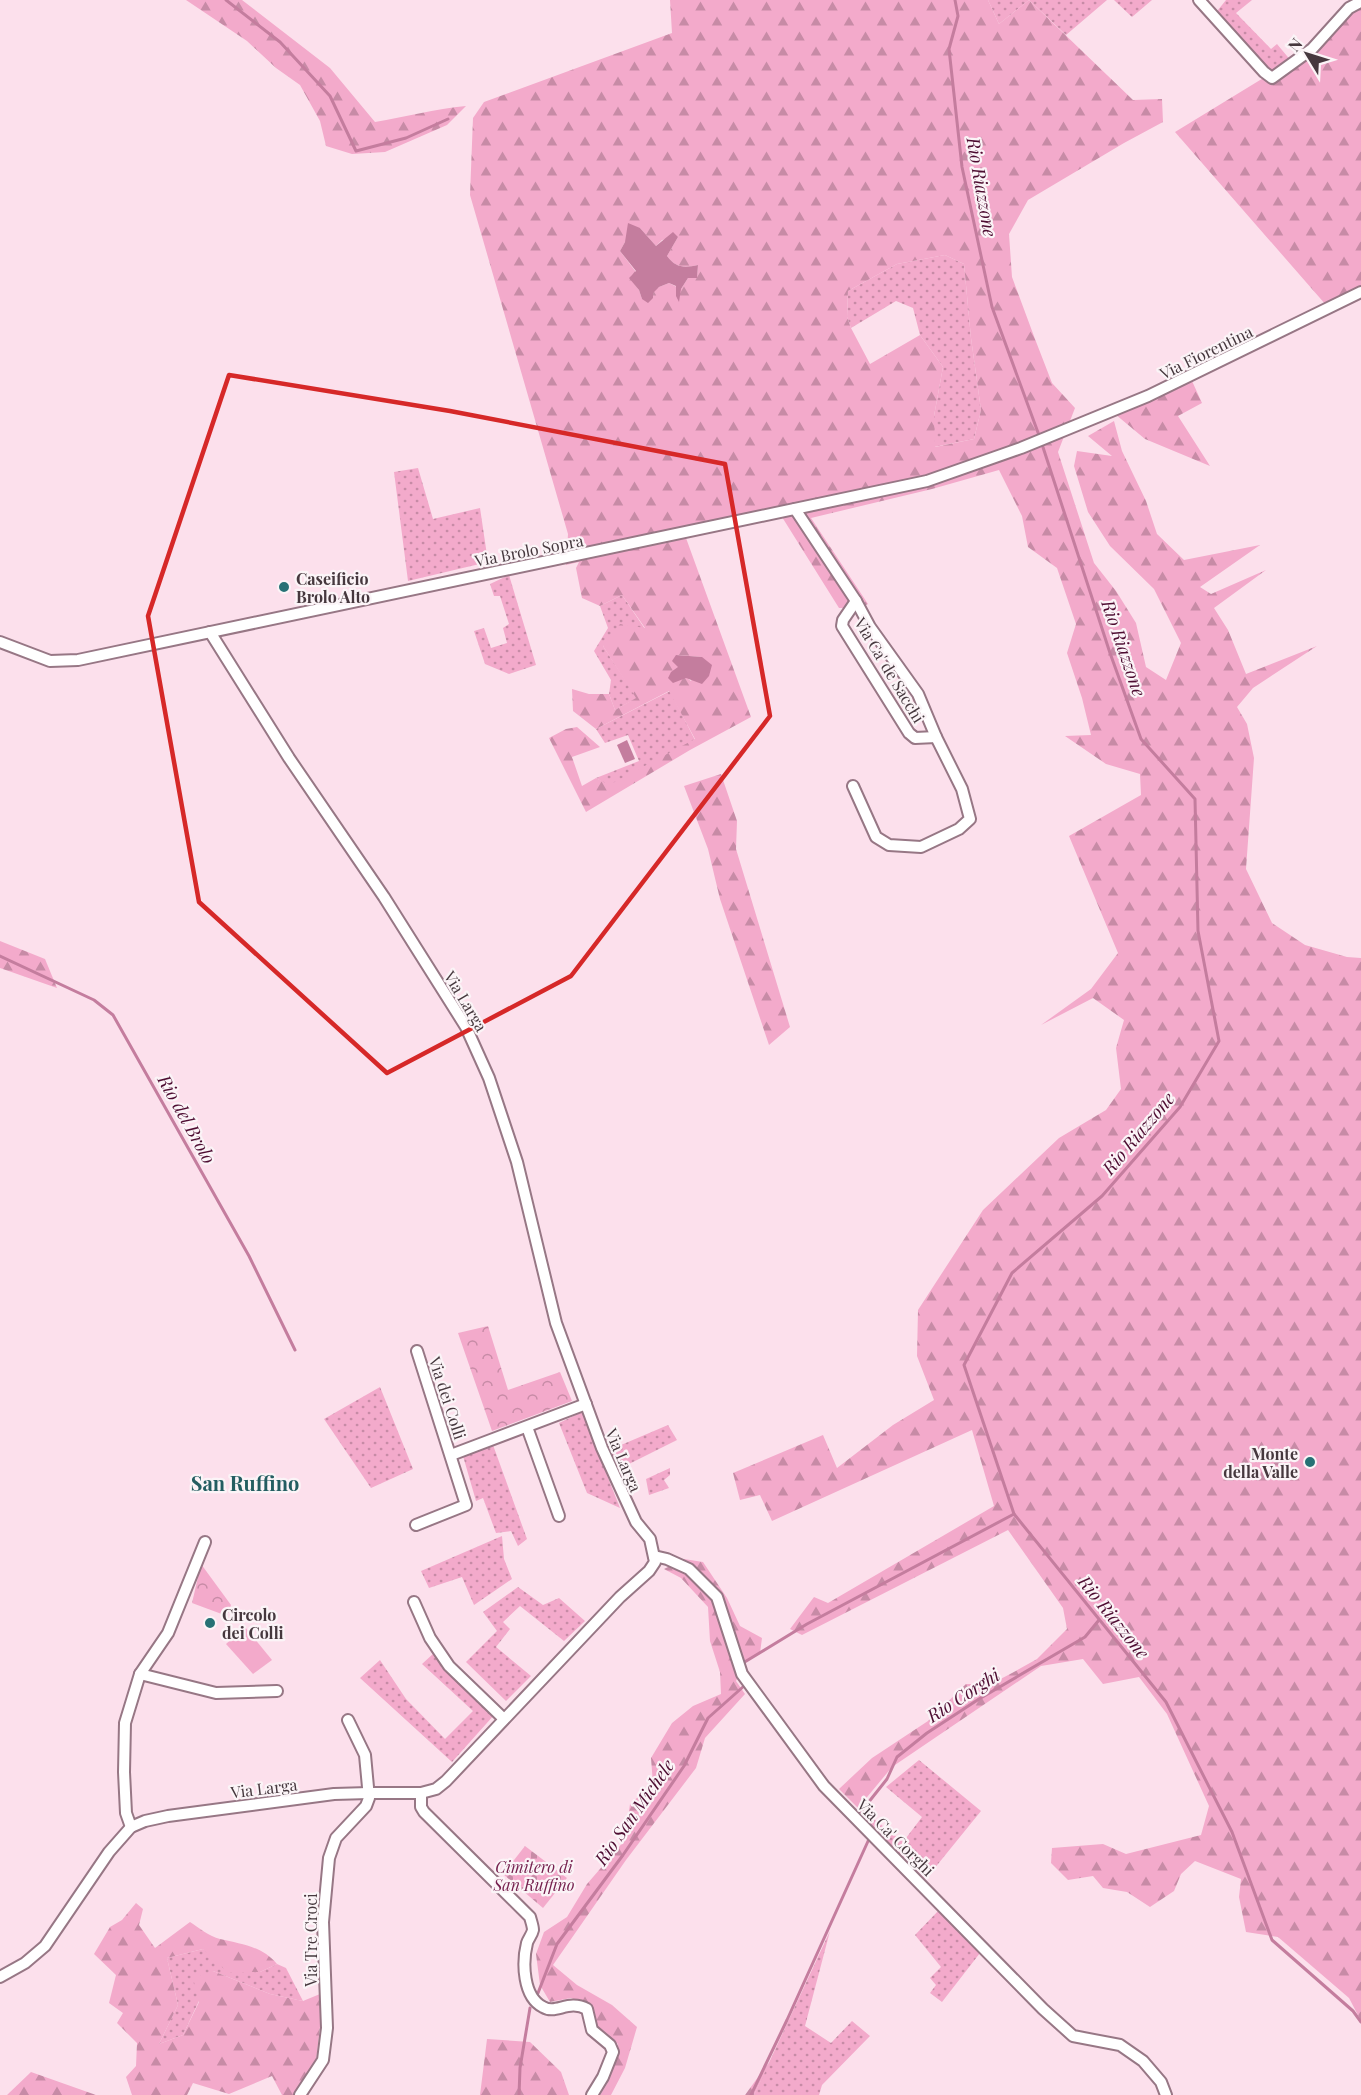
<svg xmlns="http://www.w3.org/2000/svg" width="1361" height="2095" font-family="'Playfair Display',serif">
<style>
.grass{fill:url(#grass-dots)}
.forest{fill:url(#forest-firs);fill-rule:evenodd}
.cemetery{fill:url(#cemetery-stones)}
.park{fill:url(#park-crowns)}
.garden{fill:#f3aacb}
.water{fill:#c47d9e}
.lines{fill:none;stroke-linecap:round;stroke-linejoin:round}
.stream{stroke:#c47d9e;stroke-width:3}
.minor-casing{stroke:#977785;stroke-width:14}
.minor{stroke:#fff;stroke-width:10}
.marked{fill:none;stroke:#d62828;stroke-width:4.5;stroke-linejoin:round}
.poi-dot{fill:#277175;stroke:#fbf4f7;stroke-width:2}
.labels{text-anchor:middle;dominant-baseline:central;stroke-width:4.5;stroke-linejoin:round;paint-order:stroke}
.street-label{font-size:16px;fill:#46383e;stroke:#fbf4f7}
.poi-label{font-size:16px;font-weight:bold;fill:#46383e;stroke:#fbf4f7;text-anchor:start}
.park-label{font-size:16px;font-style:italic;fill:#76214f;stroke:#fbf4f7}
.water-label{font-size:18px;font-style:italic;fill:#4d0c31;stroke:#fbf4f7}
.quarter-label{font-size:20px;font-weight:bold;fill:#235d61;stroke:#fbf4f7}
</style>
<defs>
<pattern id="grass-dots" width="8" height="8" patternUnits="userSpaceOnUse" patternTransform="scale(1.5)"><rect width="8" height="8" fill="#f3aacb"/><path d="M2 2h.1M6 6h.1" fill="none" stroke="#c78ba6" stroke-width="1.8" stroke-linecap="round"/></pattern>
<pattern id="forest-firs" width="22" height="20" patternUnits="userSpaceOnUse" patternTransform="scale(1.5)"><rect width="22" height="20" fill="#f3aacb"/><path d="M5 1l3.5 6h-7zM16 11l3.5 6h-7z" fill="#c78ba6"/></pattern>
<pattern id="cemetery-stones" width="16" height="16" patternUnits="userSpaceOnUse" patternTransform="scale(1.5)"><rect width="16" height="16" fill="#f3aacb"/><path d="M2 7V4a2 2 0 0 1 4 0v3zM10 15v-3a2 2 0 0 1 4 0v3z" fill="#c78ba6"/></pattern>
<pattern id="park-crowns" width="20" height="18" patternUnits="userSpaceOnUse" patternTransform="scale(1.5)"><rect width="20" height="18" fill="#f3aacb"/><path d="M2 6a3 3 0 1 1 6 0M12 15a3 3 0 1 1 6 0" fill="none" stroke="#c78ba6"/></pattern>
</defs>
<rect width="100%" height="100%" fill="#fce0ec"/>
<!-- grass -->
<g class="grass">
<polygon points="988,0 1107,0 1066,35 1029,0 999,24"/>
<polygon points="1114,0 1152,0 1132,17"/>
<polygon points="1226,0 1252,0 1236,13 1271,49 1277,44 1292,62 1265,77 1210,20"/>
<polygon points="945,255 964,264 971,338 981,410 974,439 934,447 934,416 943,367 920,335 913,308 896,301 851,328 847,317 848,291 897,264"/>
<polygon points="418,468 433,519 480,508 488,562 408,581 394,472"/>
<polygon points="509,575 536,665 509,674 485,664 474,631 484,628 491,648 507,643 503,628 509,624 500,596 494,596 490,584"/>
<polygon points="622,595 645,629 603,646 637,698 615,710 609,694 611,680 594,651 608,628 600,606"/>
<polygon points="670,691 695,740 609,786 596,778 639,761 628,735 605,743 596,729"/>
<polygon points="380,1387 413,1469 371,1488 324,1419"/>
<polygon points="582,1412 620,1508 587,1493 559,1423"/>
<polygon points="668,1425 677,1440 617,1470 607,1451"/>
<polygon points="493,1445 527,1539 518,1546 511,1531 496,1533 483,1498 476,1501 463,1456"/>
<polygon points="670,1468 670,1475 664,1480 669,1488 649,1495 646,1479"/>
<polygon points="502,1536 504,1559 512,1579 474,1605 462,1577 429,1588 421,1571"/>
<polygon points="518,1587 543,1605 559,1598 585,1621 564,1641 520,1606 503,1622 510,1629 496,1647 531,1676 506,1701 466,1662 497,1631 483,1612"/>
<polygon points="434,1653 442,1668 495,1714 452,1762 360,1678 380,1660 406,1699 445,1739 473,1711 422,1664"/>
<polygon points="919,1760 981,1811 925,1880 860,1817 864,1811 903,1842 922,1817 886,1787"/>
<polygon points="939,1910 980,1953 942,2002 930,1993 936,1985 930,1978 941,1967 915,1935"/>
<polygon points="830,1931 805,2026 831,2043 852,2021 870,2036 822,2085 819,2095 754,2095"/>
<polygon points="203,1949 260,1972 277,1964 286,1968 303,2001 270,1994 213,1971 183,2035 159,2044 178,2005 167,1958"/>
</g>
<!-- forest -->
<g class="forest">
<path d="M186,0H242L330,68L375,122C405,117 435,109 466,106L447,125L385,152L352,154L326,146L320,121L300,85L276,68L247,41Z"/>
<path d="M670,0H988L999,24L1029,0L1133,100L1162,99L1163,122L1124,143L1028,200L1009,234L1012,277L1035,339L1052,383L1075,408L1058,452L1094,563L1116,591L1136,623L1146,667L1166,680L1181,643L1154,589L1110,546L1088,512L1074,466L1077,451L1112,456L1088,436L1114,421L1122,451L1146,501L1157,534L1184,560L1260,545L1200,587L1211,594L1266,570L1214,608L1228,630L1246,674L1317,646L1253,688L1237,707L1247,724L1254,758L1246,869L1272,923L1305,945L1347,957L1361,958V2021L1349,1998L1278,1937L1246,1932L1239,1897L1241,1879L1195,1861L1181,1874L1174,1891L1150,1907L1127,1892L1103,1888L1093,1876L1068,1880L1051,1863L1052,1848L1103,1844L1126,1854L1201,1835L1209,1806L1167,1714L1139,1677L1103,1684L1083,1659L1041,1666L892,1767L858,1808L839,1789L872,1758L928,1721L966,1684H991L1012,1673L1037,1659L1067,1629L1063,1608L1008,1530L802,1635L790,1629L814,1597L828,1603L994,1506L972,1430L772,1521L760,1495L740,1500L733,1473L823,1435L837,1468L893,1425L934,1400L917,1356L918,1310L983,1210L1059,1138L1106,1110L1121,1089L1116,1048L1124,1020L1093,998L1041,1025L1091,989L1118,953L1069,836L1141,795L1140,774L1106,764L1065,736L1091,735L1082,698L1067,653L1076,624L1057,568L1028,547L1022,516L999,470L932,489L811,518L868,604L860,608H839L782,517L686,538L751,717L690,750L586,812L549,738L566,729L577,727L600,747L572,757L582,786L596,778L609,785L695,739L669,691L596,729L573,711L572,689L589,694H609L615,710L636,698L603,646L620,624L645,628L622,595L600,606L582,598L576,568L579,562L566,565L568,534L470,195L473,118L484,102L672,33ZM640,228L656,246L662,240L678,237L667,256C676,268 684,268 698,265L697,277L688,278L681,289L669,283L659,287L642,299L639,290L630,278L636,272L620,251L625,242ZM945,255L964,264L971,338L981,410L974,439L935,447L934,416L943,367L920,335L870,364L851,328L847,317L848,291L897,264ZM676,655L702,657L691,681L686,677L677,680L678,667Z"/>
<polygon points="1353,0 1361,0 1361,288 1326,305 1175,132 1265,77 1316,49"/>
<polygon points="1192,381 1202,403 1178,416 1210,466 1145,439 1115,414"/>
<polygon points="721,774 737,821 736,849 790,1027 769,1045 720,899 708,849 684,786"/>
<polygon points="0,941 45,959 57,988 0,968"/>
<path d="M684,1559L703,1562L727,1598L740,1626L762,1638L760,1653L746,1661L736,1681L745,1694L705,1738L696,1768L626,1860L553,1965L577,1985L612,2005L637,2027L625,2068L611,2095H600L607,2084L618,2044C600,2031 595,2029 591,2006L571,1998L550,2002L540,1985L536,1954L544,1932L567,1917L587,1884L625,1840L630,1804L653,1784L651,1758L672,1723L693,1706L721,1694L720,1672L710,1641L708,1607L681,1578L664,1569Z"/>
<path d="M136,1903L143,1909L139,1925L155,1948L190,1922C199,1928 209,1936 220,1939C241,1944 262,1946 277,1964L260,1972H227L203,1949L167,1958L178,2005L159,2044L183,2035L199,2002L193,1978L213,1971L270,1994L303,2001L320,1994V2027L316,2061L294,2095H282L272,2076L229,2094L193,2083L187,2095H132L126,2077L136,2066L137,2043L117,2023L123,2013L109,2003L116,1975L94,1954L110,1927L122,1920Z"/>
<polygon points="487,2039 530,2042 561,2072 569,2095 480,2095"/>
<polygon points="770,2062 754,2095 745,2095 767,2065"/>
<polygon points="31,2072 96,2095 7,2095"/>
</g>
<!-- cemetery -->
<polygon class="cemetery" points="525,1846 567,1878 543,1908 503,1874"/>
<!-- park -->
<g class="park">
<polygon points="488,1326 508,1390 560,1372 572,1401 492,1431 458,1333"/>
<polygon points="201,1564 231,1605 227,1616 192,1603"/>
</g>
<!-- garden -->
<polygon class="garden" points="245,1627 272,1660 253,1674 226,1644"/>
<!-- water -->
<g class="water">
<path d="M628,223L640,228L656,246L673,232L678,237L667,256C676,268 684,268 698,265L697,278H688L681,289L679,302L676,296V286L669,283L659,287L653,293V298L648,303L642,299L639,290L629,278L636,271L620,251L625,242Z"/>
<polygon points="676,655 702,657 712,665 709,676 702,684 686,678 673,683 668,678 671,672 678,667 672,661"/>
<polygon points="627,740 635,759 625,763 617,745"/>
</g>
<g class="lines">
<!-- stream -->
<g class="stream">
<polyline points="226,0 280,42 330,96 356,151 406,138 448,119"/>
<polyline points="955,0 958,16 949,49 962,167 992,307 1040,438 1110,653 1141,739 1195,799 1198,931 1219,1041 1180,1107 1102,1196 1012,1273 964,1365 1014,1514 1166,1702 1232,1832 1272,1940 1353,2011 1361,2022"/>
<polyline points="0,956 94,1000 113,1015 249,1256 295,1350"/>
<polyline points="743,1663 807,1624 1014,1514"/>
<polyline points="860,1813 887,1779 897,1757 927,1733 979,1699 1085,1637 1099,1620"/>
<polyline points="538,1993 557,1944 623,1855 684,1766 708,1718 744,1686"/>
<polyline points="519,2095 520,2068 530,2008"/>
<polyline points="751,2095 787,2020 869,1839"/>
</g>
<defs>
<g id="minor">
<polyline points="1199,0 1264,72 1272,78 1312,49 1349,8 1360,2"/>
<polyline points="795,509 856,601 870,627 918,694 936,737 962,789 970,819 959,829 921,847 889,845 876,837 853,786"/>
<polyline points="856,601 843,620 842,626 909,733 915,738 936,737"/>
<polyline points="0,642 50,661 78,660 927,481 1021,448 1148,396 1361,292"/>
<polyline points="527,1427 559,1516"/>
<polyline points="451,1455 586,1404"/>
<polyline points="416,1525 466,1505 417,1351"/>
<polyline points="654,1556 667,1559 689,1569 717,1597 742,1674 824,1786 1043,2009 1073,2036 1120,2045 1143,2061 1161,2082 1166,2095"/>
<polyline points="414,1602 430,1638 449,1666 504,1719"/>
<polyline points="140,1674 216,1693 277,1691"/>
<path d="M421,1793V1807L424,1812L530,1917C531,1921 533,1926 533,1930C532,1935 528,1939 527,1943C522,1963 523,1997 543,2007C556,2015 568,1999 587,2009L592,2030L610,2045L613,2052L603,2077L592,2095"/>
<polyline points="131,1827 126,1813 124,1772 125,1723 140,1674 168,1633 205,1542"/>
<polyline points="0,1977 25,1963 45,1946 109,1852 131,1827 145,1821 168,1816 334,1794 369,1793 421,1793 436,1789 446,1781 620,1597 649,1571 655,1562 650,1539 636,1522 602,1448 556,1323 517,1162 489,1078 466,1027 384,897 289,758 210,632"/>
<polyline points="300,2095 323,2060 327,2028 323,1922 329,1858 336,1838 366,1806 369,1798 365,1755 348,1720"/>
</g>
</defs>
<!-- minor casing -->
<use href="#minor" class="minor-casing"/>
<!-- minor -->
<use href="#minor" class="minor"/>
</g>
<!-- marked area -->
<path class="marked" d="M229,375L450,411L725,464L770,716L571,976L387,1073L199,902L148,616Z"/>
<!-- markers -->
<g class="poi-dot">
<circle cx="284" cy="587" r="6"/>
<circle cx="1310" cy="1462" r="6"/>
<circle cx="210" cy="1623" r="6"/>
</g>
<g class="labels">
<!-- street labels -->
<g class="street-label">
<text transform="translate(1206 352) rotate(-26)">Via Fiorentina</text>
<text transform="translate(529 550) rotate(-11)">Via Brolo Sopra</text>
<text transform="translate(890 670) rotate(59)">Via Ca' de Sacchi</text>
<text transform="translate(466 1001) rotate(59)">Via Larga</text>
<text transform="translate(448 1398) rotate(72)">Via dei Colli</text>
<text transform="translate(624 1460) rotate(67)">Via Larga</text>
<text transform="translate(264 1788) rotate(-7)">Via Larga</text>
<text transform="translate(896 1837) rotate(45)">Via Ca' Corghi</text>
<text transform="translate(310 1940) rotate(-90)">Via Tre Croci</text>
</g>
<!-- poi labels -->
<g class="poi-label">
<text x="296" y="578">Caseificio<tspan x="296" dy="18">Brolo Alto</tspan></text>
<text x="1298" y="1453" text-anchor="end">Monte<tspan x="1298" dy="18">della Valle</tspan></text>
<text x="222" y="1614">Circolo<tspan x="222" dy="18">dei Colli</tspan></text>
</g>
<!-- park labels -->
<g class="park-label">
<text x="534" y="1866">Cimitero di<tspan x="534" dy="18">San Ruffino</tspan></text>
</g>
<!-- water labels -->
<g class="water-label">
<text transform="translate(982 187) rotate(80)">Rio Riazzone</text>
<text transform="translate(1124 648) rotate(71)">Rio Riazzone</text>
<text transform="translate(187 1119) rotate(61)">Rio del Brolo</text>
<text transform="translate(1138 1133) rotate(-50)">Rio Riazzone</text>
<text transform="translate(1114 1617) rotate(51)">Rio Riazzone</text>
<text transform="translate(963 1695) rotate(-33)">Rio Corghi</text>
<text transform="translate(634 1812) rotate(-55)">Rio San Michele</text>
</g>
<!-- quarter labels -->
<g class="quarter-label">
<text x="245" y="1482">San Ruffino</text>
</g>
</g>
<!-- north arrow -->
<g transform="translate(1307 54) rotate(308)" stroke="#fbf4f7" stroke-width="4.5" paint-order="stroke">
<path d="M0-4.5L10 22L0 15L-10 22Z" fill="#46383e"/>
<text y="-9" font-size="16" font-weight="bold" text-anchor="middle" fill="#46383e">N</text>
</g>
</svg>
